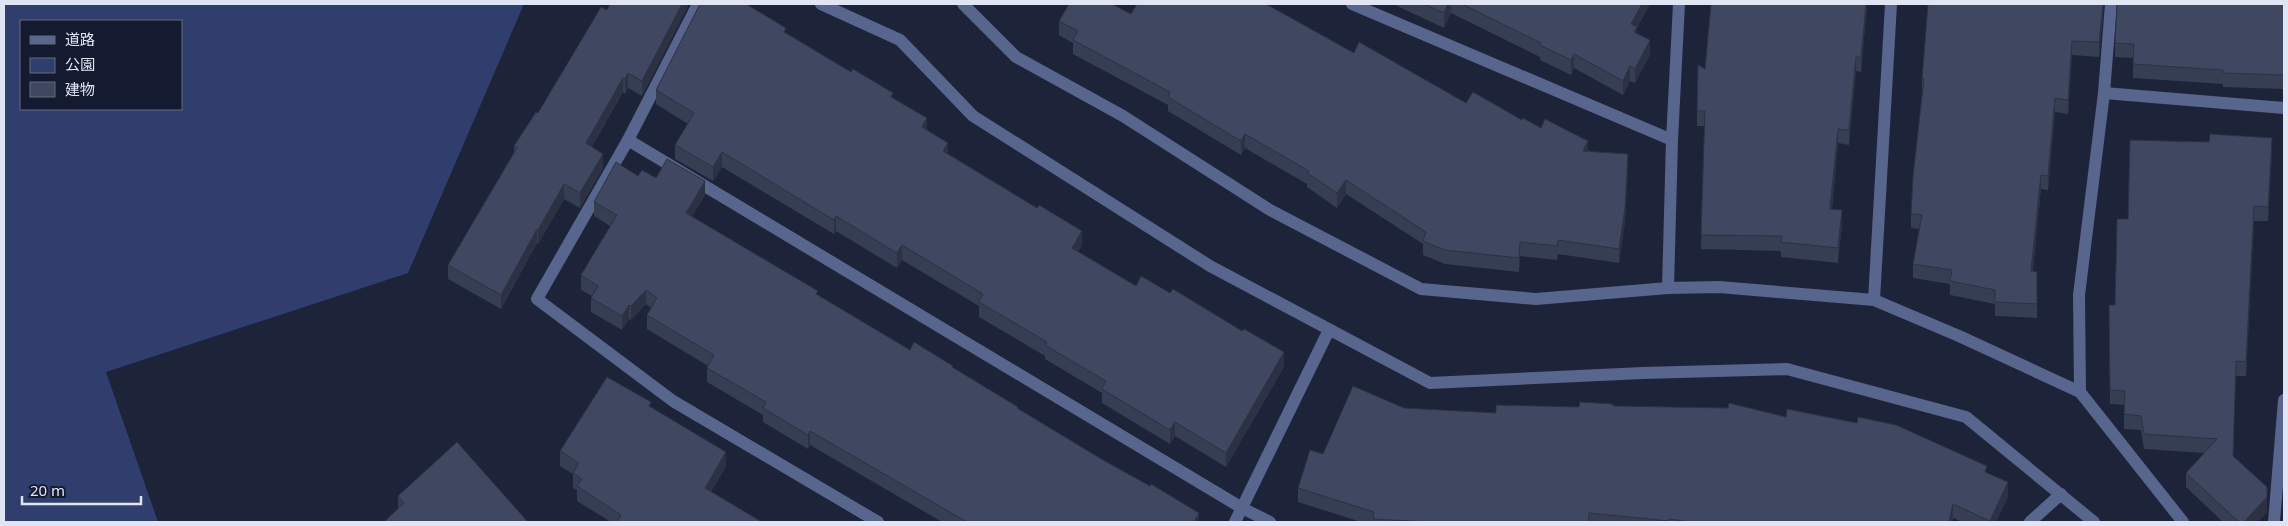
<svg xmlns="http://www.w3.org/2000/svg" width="2288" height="526" font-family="'Noto Sans','Noto Sans JP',sans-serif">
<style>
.green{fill:#303e6d;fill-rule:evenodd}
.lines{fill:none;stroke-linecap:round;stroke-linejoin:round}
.minor{stroke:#58658d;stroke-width:12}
.wall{fill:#363e53}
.shaded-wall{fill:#2c3243}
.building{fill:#3f4860;stroke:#2c3243}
</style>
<rect width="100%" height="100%" fill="#1d2339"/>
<!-- green -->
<path class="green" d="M4,4H524L408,273L106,372L158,522H4ZM21,21H181V109H21Z"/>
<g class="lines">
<!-- minor -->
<g class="minor">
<polyline points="698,4 628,140 537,299 673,401 878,522"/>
<polyline points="821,4 900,40 973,116 1210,266 1430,383 1643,373 1787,369 1966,417 2094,522"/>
<polyline points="963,4 1016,57 1123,116 1270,210 1421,289 1536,299 1668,288 1719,287 1874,300 1959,336 2080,392 2183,522"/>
<polyline points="1352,4 1672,140"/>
<polyline points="2104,93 2284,108"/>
<polyline points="628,140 1242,508 1270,522"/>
<polyline points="1668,288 1672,140 1679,4"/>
<polyline points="1874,300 1891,4"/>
<polyline points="2080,392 2079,295 2104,93 2111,4"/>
<polyline points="1235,522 1329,330"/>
<polyline points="2030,522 2061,494"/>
<polyline points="2274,522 2284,400"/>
</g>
</g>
<!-- wall -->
<g class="wall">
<polygon points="689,4 642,96 628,88 625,94 623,92 592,147 603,168 580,208 564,199 538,244 537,243 501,309 448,279 448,265 514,152 514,146 538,113 607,10"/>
<polygon points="1395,4 1650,4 1637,28 1637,33 1650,55 1635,83 1630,81 1623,95 1574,68 1571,75 1540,60 1540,57 1451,13 1444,28 1395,5"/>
<polygon points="1867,4 1861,72 1856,71 1849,145 1838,143 1832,209 1842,224 1838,263 1781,257 1781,251 1701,249 1705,126 1697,126 1697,111 1705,69"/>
<polygon points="2104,4 2099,57 2072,55 2068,114 2055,112 2048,190 2041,189 2033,271 2037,272 2037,318 1995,316 1995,304 1950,295 1950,284 1913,278 1913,264 1919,229 1911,228 1911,214 1922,93 1922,79"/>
<polygon points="2284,4 2284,89 2223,87 2223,84 2133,78 2133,58 2115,57 2115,43"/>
<polygon points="1131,14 1354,53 1466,103 1522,120 1628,168 1625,222 1619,263 1558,254 1557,260 1520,256 1519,272 1445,264 1423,255 1423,244 1346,194 1337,208 1307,187 1307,184 1245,148 1241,155 1168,111 1168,105 1073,54 1073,43 1059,35 1059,21"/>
<polygon points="786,33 893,98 927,130 948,154 1082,245 1078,252 1136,286 1284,367 1226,467 1175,436 1170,444 1102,403 1102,393 1045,359 1045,356 979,317 979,306 902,260 897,268 836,231 834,234 722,167 713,181 675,159 675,145 688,124 656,104 656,90"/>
<polygon points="2209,142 2272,153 2268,221 2254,221 2246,376 2236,376 2233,456 2267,502 2267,512 2257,522 2223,522 2186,487 2186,473 2204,453 2144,449 2141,430 2124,429 2124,405 2110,404 2109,305 2115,305 2128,219"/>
<polygon points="638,176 656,178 705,195 692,216 818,295 910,350 953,368 1199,522 942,522 810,445 808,449 763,422 763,415 707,382 707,368 708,366 647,329 647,315 651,308 646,304 631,320 629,319 622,330 591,312 591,298 592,296 581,290 581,275 610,226 594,216 594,202"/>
<polygon points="1613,406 1987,473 2008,497 1996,522 1962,522 1953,518 1952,522 1361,522 1298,502 1298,488 1323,454 1404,408 1496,413 1579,407"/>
<polygon points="651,408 726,466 711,492 762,522 611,522 577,501 577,490 573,488 573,474 560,466 560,451"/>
<polygon points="398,496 528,522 398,509"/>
</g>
<!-- shaded-wall -->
<g class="shaded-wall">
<polygon points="682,4 689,4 642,96 642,81"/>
<polygon points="1448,4 1451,4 1451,13 1444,28 1444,13"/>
<polygon points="1642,4 1650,4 1637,28 1637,42 1631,24"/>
<polygon points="1866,4 1867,4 1867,10 1861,72 1861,57"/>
<polygon points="2103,4 2104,4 2099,57 2099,42"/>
<polygon points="1650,40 1650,55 1635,83 1635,69"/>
<polygon points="2072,41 2072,55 2068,114 2068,100"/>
<polygon points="1574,54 1574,68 1571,75 1571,60"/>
<polygon points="1856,57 1856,71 1849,145 1849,130"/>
<polygon points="1630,66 1630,81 1623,95 1623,81"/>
<polygon points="628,73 628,88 625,94 625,79"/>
<polygon points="623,78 623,92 586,157 586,143"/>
<polygon points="2055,98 2055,112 2048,190 2048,176"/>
<polygon points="927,118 927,133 922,127"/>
<polygon points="1838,129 1838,143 1830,223 1830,209"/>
<polygon points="1245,134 1245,148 1241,155 1241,141"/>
<polygon points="2272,138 2272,153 2268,221 2268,207"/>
<polygon points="1588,141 1588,155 1583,151"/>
<polygon points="948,143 948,157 943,151"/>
<polygon points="722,152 722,167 713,181 713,167"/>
<polygon points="603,154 603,168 580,208 580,193"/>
<polygon points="1628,154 1628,168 1625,222 1619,263 1619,249"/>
<polygon points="2041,175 2041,189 2031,285 2031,271"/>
<polygon points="1346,180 1346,194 1337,208 1337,193"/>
<polygon points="705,181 705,195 686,227 686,213"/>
<polygon points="564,184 564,199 538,244 538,230"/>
<polygon points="2254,206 2254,221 2246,376 2246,362"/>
<polygon points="1842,210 1842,224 1838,263 1838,248"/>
<polygon points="836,216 836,231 834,234 834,220"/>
<polygon points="537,229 537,243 501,309 501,295"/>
<polygon points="1082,231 1082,245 1072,263 1072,248"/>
<polygon points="1520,242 1520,256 1519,272 1519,258"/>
<polygon points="902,245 902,260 897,268 897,253"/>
<polygon points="646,290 646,304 631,320 631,306"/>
<polygon points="629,305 629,319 622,330 622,316"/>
<polygon points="1284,352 1284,367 1226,467 1226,453"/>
<polygon points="1175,422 1175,436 1170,444 1170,430"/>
<polygon points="810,431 810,445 808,449 808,435"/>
<polygon points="726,452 726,466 705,502 705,488"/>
<polygon points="2008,482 2008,497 1996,522 1990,522"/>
<polygon points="2267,487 2267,512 2257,522 2244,522"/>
<polygon points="1953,504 1953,518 1952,522 1949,522"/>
<polygon points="1199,513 1199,522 1194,522"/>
</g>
<!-- building -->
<g class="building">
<polygon points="610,4 682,4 642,81 628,73 625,79 623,78 586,143 603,154 580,193 564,184 538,230 537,229 501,295 448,265 517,148 514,146 536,112 538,113 601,7 607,10"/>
<polygon points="700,4 746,4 786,28 784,32 851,72 853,69 893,93 891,97 927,118 922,127 948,143 943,151 1037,208 1039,205 1082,231 1072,248 1136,286 1141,276 1170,293 1173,289 1242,331 1244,329 1284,352 1226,453 1175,422 1170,430 1102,389 1106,381 1045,345 1047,342 979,302 983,294 902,245 897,253 836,216 834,220 722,152 713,167 675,145 694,113 656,90"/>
<polygon points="1069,4 1112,4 1131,14 1137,4 1266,4 1354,53 1359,42 1466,103 1473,92 1522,120 1523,118 1541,128 1545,119 1588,141 1583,151 1628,154 1625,208 1619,249 1558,240 1557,246 1520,242 1519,258 1445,250 1423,241 1426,232 1346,180 1337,193 1307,173 1309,171 1245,134 1241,141 1168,97 1170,92 1073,40 1078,31 1059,21"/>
<polygon points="1424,4 1448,4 1444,13"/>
<polygon points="1462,4 1642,4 1631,24 1637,27 1634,32 1650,40 1635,69 1630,66 1623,81 1574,54 1571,60 1540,45 1541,43"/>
<polygon points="1711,4 1866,4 1861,57 1856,57 1849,130 1838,129 1830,209 1842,210 1838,248 1781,242 1782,236 1701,235 1705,111 1697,111 1698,65 1705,69"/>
<polygon points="1928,4 2103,4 2099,42 2072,41 2068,100 2055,98 2048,176 2041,175 2031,271 2037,272 2037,304 1995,302 1995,290 1950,281 1952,270 1913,264 1922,215 1911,214 1913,176 1924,79 1922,79"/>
<polygon points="2117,4 2284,4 2284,75 2223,73 2223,70 2133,64 2134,44 2115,43"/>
<polygon points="2210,134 2272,138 2268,207 2254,206 2246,362 2236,361 2233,456 2267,487 2267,497 2244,522 2239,522 2186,473 2217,439 2144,434 2141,416 2124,414 2125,391 2110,390 2109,305 2115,305 2117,219 2128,219 2130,140 2209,142"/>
<polygon points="667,159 705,181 686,213 818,291 816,294 910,350 914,342 953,366 952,367 1018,407 1017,408 1103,460 1150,486 1151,484 1199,513 1194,522 967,522 810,431 808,435 763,408 766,402 707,368 714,355 647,315 657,298 646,290 631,306 629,305 622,316 591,298 598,286 581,275 617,215 594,202 616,162 638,176 642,170 656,178"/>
<polygon points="607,377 651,402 649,406 726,452 705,488 762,522 617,522 621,515 577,486 582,479 573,473 579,463 560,451"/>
<polygon points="1353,386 1404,408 1496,413 1496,405 1579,407 1580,402 1613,404 1613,406 1728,408 1729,403 1786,417 1787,409 1857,423 1858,417 1896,425 1987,466 1985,472 2008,482 1990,521 1953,504 1949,522 1692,522 1669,519 1669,521 1589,513 1588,522 1432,522 1373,519 1374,512 1298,488 1310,450 1323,454"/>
<polygon points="457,442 528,522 384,522 404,503 398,496"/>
</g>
<!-- border -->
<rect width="2288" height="526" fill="none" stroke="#e0e5f4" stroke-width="10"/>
<!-- legend -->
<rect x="20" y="20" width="162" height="90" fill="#141a2f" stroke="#666b7e"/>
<rect x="30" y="36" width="25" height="8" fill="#58658d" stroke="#666b7e"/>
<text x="65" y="45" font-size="15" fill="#e0e5f4">道路</text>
<rect x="30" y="58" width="25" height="15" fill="#303e6d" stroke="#666b7e"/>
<text x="65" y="70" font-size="15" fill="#e0e5f4">公園</text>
<rect x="30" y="82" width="25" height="15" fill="#3f4860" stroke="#666b7e"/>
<text x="65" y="95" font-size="15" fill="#e0e5f4">建物</text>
<!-- scale -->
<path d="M22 496v8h119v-8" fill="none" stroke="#e0e5f4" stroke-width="2.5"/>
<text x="30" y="496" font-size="15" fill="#e0e5f4" stroke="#141a2f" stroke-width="4" paint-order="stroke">20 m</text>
</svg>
